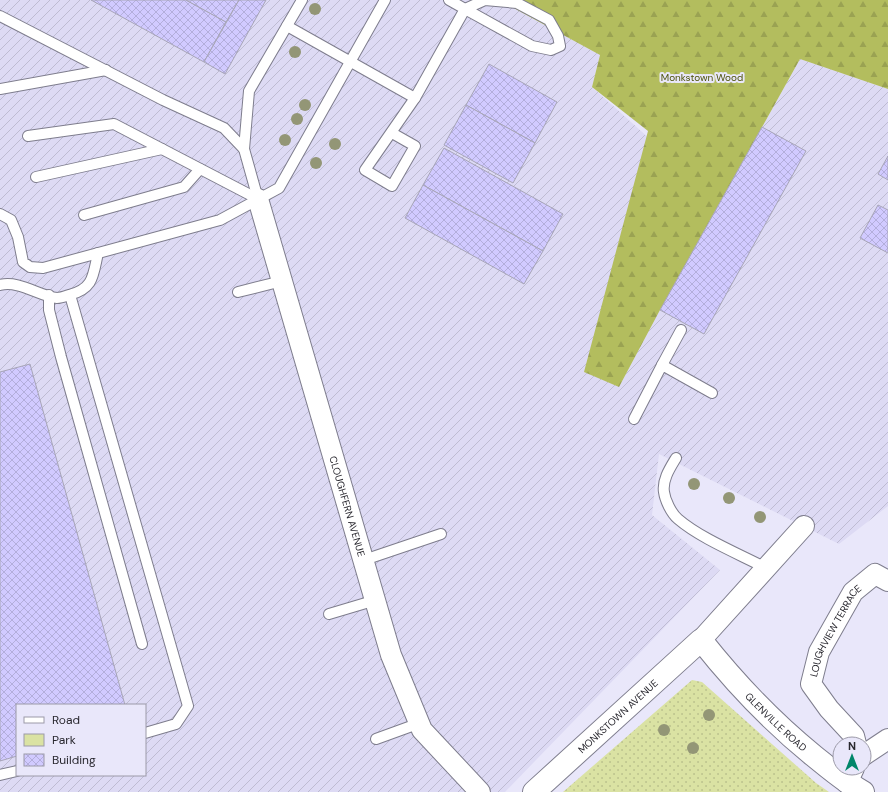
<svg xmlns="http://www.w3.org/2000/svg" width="888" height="792" font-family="'DM Sans',sans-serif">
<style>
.industrial{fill:url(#industrial-furrows);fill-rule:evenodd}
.green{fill:url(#green-dots)}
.forest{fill:url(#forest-firs)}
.building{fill:url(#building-cross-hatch);stroke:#a7a5b7}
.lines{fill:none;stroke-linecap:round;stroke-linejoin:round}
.service-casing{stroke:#7e7d8d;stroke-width:12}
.minor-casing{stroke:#7e7d8d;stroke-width:22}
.tertiary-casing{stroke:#7e7d8d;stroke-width:24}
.service{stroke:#fff;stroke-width:10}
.minor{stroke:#fff;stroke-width:20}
.tertiary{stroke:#fff;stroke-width:22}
.tree{fill:#939676}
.labels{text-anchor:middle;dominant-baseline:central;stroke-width:4;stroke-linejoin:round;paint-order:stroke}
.park-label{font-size:10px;fill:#4d530a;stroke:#e9e7fa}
.street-label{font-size:10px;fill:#28272e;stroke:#e9e7fa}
</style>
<defs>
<pattern id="industrial-furrows" width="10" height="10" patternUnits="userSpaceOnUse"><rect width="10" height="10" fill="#dddaf4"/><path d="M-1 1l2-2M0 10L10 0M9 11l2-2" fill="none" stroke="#bebbd2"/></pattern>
<pattern id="green-dots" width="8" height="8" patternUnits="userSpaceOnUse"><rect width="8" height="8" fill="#dae2a3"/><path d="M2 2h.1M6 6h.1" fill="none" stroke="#bbc28d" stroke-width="1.8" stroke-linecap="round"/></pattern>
<pattern id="forest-firs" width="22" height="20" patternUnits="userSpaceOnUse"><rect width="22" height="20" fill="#b3bd5e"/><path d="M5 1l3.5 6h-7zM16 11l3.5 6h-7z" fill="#9aa252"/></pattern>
<pattern id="building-cross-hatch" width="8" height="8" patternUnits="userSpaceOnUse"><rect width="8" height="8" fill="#d1caff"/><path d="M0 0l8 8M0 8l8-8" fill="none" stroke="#b3aedb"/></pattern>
</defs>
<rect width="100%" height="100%" fill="#e9e7fa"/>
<!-- industrial -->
<path class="industrial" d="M0,0H499L600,55L592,87L651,140L619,387L660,310L800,59L888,89V506L839,544L659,454L652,515L720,570L505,792H0ZM17,705H145V775H17Z"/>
<!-- green -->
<polygon class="green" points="692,680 702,682 816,783 829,792 563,792"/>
<!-- forest -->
<polygon class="forest" points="499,0 888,0 888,89 800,59 660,310 619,387 584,372 648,131 592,87 600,55"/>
<!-- building -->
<g class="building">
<polygon points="91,0 186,0 226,22 204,62"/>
<polygon points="186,0 239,0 226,22"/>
<polygon points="239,0 266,0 225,74 204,62"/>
<polygon points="489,64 557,102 535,143 466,105"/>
<polygon points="466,105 535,143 513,183 444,145"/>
<polygon points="762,127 806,151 704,334 660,310"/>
<polygon points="444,148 563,214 543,251 423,185"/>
<polygon points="888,156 888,180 878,174"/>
<polygon points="423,185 543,251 524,284 405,218"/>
<polygon points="878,205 888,210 888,253 860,238"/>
<polygon points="30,364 125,705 17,705 17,756 0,761 0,372"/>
</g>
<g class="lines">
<defs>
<g id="service">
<polygon points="485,0 517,3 549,20 558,36 560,46 551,50 532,46 465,9"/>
<polyline points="0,16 163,100 224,128 244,149"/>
<polyline points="287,26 415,98"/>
<polyline points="0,89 106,70"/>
<polyline points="392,133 415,146 392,186 365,170 415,98 465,9 449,0"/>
<polyline points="28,136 114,124 258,199"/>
<polyline points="36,177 162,149"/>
<polyline points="258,199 244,149 249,91 302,0"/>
<polyline points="0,214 11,220 18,237 23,262 30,267 43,268 220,220 279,188 385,0"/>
<polyline points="84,215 184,187 200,169"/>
<path d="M0,285C19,280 39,296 57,298C61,298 66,296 69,295C94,289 93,275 98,253"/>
<polyline points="238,292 282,281"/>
<polyline points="49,295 49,310 61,357 142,644"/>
<polyline points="70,295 188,706 176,724 145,733"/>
<polyline points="662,365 681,330"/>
<polyline points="634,419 662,365 712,393"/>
<path d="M676,458C670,468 662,480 664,492C665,500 671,513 678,519C700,538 739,554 766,568"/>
<polyline points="364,560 441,534"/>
<polyline points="329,614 376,600"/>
<polyline points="376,739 420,723"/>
<polyline points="0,775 17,771"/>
</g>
<g id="minor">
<path id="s1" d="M258,199L391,655L422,730L480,792"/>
<polyline points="701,640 804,526"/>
<path id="s2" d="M856,744L854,736L829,709L811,684L819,652L853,592L875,574L888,581"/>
<polyline points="864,755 888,739"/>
<polyline points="847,783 854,768"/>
</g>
<g id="tertiary">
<path id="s3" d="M534,792L701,640C735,683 772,722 814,756C830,769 845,782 863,792"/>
</g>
</defs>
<!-- service casing -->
<use href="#service" class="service-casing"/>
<!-- minor casing -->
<use href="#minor" class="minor-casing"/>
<!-- tertiary casing -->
<use href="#tertiary" class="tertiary-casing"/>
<!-- service -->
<use href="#service" class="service"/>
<!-- minor -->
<use href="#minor" class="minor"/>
<!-- tertiary -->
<use href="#tertiary" class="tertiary"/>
</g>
<!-- trees -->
<g class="tree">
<circle cx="315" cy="9" r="6"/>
<circle cx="295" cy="52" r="6"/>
<circle cx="305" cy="105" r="6"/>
<circle cx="297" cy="119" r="6"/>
<circle cx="285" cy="140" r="6"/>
<circle cx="335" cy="144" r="6"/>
<circle cx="316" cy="163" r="6"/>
<circle cx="694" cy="484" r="6"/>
<circle cx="729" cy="498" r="6"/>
<circle cx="760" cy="517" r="6"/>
<circle cx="709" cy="715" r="6"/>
<circle cx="664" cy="730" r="6"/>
<circle cx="693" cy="748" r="6"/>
</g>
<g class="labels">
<!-- park labels -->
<g class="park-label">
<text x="702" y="77">Monkstown Wood</text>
</g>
<!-- street labels -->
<g class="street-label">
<text stroke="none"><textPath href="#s1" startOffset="320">CLOUGHFERN AVENUE</textPath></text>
<text stroke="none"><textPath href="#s2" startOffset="135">LOUGHVIEW TERRACE</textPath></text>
<text stroke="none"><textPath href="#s3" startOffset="113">MONKSTOWN AVENUE</textPath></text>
<text stroke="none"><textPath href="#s3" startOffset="337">GLENVILLE ROAD</textPath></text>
</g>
</g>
<!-- legend -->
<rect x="16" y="704" width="130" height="72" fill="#e9e7fa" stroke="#9c9aa8"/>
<rect x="24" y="717" width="20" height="6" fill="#ffffff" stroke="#9c9aa8"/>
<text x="52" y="724" font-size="12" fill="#28272e">Road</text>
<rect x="24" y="734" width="20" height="12" fill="#dae2a3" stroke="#9c9aa8"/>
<text x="52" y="744" font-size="12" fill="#28272e">Park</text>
<rect x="24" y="754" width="20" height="12" fill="url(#building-cross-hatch)" stroke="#9c9aa8"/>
<text x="52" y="764" font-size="12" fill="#28272e">Building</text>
<!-- north arrow -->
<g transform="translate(852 756)"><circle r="19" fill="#e9e7fa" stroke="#9c9aa8"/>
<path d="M0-3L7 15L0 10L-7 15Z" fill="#008669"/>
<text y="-6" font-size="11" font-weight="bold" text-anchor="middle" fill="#28272e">N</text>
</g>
</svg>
